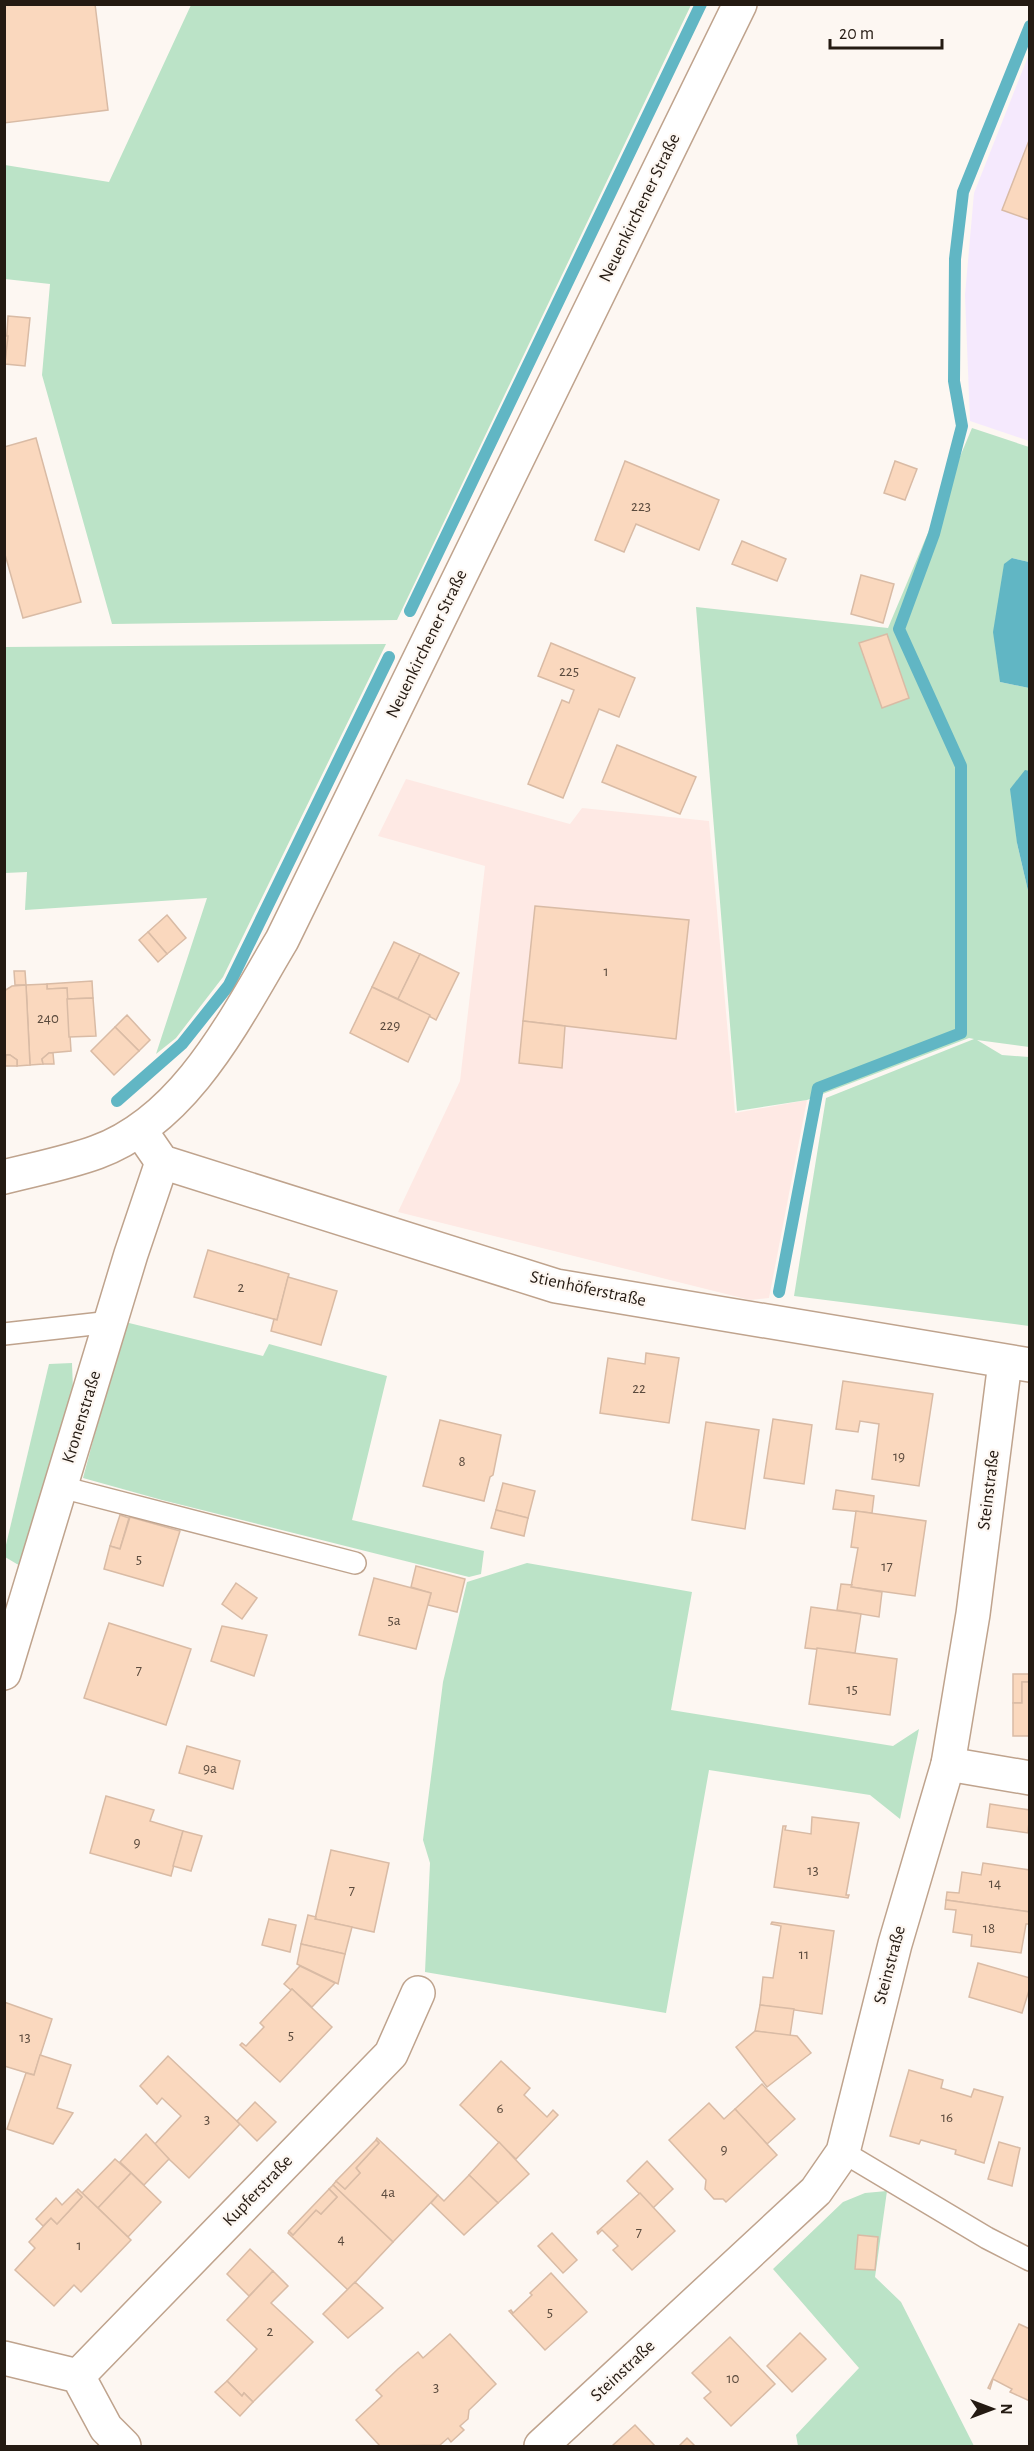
<svg xmlns="http://www.w3.org/2000/svg" width="1034" height="2451" font-family="'Alegreya Sans',sans-serif">
<style>
.commercial{fill:#f5e9fd}
.industrial{fill:#fee9e4}
.green{fill:#bbe3c7}
.water{fill:#61b6c4}
.lines{fill:none;stroke-linecap:round;stroke-linejoin:round}
.stream{stroke:#61b6c4;stroke-width:12}
.building{fill:#fad8be;stroke:#d9bba5;stroke-width:1.5}
.service-casing{stroke:#bfa38d;stroke-width:24}
.minor-casing{stroke:#bfa38d;stroke-width:36}
.tertiary-casing{stroke:#bfa38d;stroke-width:36}
.service{stroke:#fff;stroke-width:21}
.minor{stroke:#fff;stroke-width:33}
.tertiary{stroke:#fff;stroke-width:33}
.labels{text-anchor:middle;dominant-baseline:central;stroke-width:4.5;stroke-linejoin:round;paint-order:stroke}
.number-label{font-size:15px;fill:#5a4a3d}
.street-label{font-size:18px;fill:#241a12;stroke:#fdf7f2}
</style>
<rect width="100%" height="100%" fill="#fdf7f2"/>
<!-- commercial -->
<polygon class="commercial" points="1029,54 1029,441 970,421 965,295 974,193"/>
<!-- industrial -->
<polygon class="industrial" points="406,779 570,824 582,808 709,821 735,1113 807,1100 769,1298 750,1300 398,1212 460,1081 485,866 378,836"/>
<!-- green -->
<g class="green">
<polygon points="191,5 691,5 397,620 112,624 42,375 50,284 5,279 5,165 109,182"/>
<polygon points="972,428 1029,447 1029,562 1012,558 1000,682 1029,688 1029,771 1025,771 1017,843 1029,895 1029,1047 977,1040 1002,1055 1029,1057 1029,1326 794,1296 826,1098 974,1039 969,1038 807,1100 737,1111 696,607 888,628"/>
<polygon points="386,644 223,977 176,1038 156,1054 207,898 25,910 27,872 5,873 5,647"/>
<polygon points="125,1322 263,1356 269,1344 387,1376 352,1520 484,1551 481,1574 469,1577 162,1500 83,1478"/>
<polygon points="72,1363 73,1390 22,1567 5,1557 5,1549 49,1364"/>
<polygon points="527,1563 692,1592 671,1710 893,1746 919,1729 900,1819 870,1795 709,1770 666,2013 425,1972 430,1863 423,1840 443,1682 467,1582"/>
<polygon points="887,2191 875,2277 901,2302 974,2446 798,2446 796,2435 859,2368 773,2269 843,2202 865,2193"/>
</g>
<!-- water -->
<g class="water">
<polygon points="1012,558 1029,562 1029,688 1000,682 993,632 1004,564"/>
<polygon points="1025,770 1030,771 1029,895 1017,843 1010,789"/>
</g>
<g class="lines">
<!-- stream -->
<g class="stream">
<polyline points="410,611 701,4"/>
<polyline points="117,1101 182,1044 229,985 389,657"/>
<polyline points="779,1292 818,1088 961,1033 961,766 899,629 934,534 962,426 954,381 955,259 963,192 1030,26"/>
</g>
</g>
<!-- building -->
<g class="building">
<polygon points="4,4 95,4 108,110 4,123"/>
<polygon points="1030,138 1030,220 1002,210"/>
<polygon points="8,316 30,318 25,366 5,364"/>
<polygon points="4,336 8,336 4,371"/>
<polygon points="36,438 81,602 23,618 4,551 4,447"/>
<polygon points="625,461 719,500 699,550 636,524 624,552 595,540"/>
<polygon points="895,461 917,469 905,500 884,493"/>
<polygon points="742,541 786,559 777,581 732,564"/>
<polygon points="861,575 894,584 883,623 851,614"/>
<polygon points="887,634 909,698 882,708 859,643"/>
<polygon points="551,643 635,678 619,717 599,709 563,798 528,784 562,700 569,703 574,690 538,676"/>
<polygon points="617,745 696,777 680,814 602,782"/>
<polygon points="535,906 689,920 676,1039 523,1021"/>
<polygon points="167,915 186,938 167,954 148,932"/>
<polygon points="148,932 167,954 158,962 139,940"/>
<polygon points="394,942 420,954 398,999 372,987"/>
<polygon points="420,954 459,973 436,1020 398,999"/>
<polygon points="14,971 25,971 26,985 15,985"/>
<polygon points="92,981 93,998 67,999 67,988 47,989 47,984"/>
<polygon points="47,984 47,989 67,988 71,1051 49,1053 42,1059 43,1064 30,1065 26,985"/>
<polygon points="26,985 30,1065 17,1066 17,1060 10,1055 4,1055 4,991 12,986"/>
<polygon points="372,987 430,1015 408,1062 350,1033"/>
<polygon points="93,998 96,1036 69,1037 67,999"/>
<polygon points="127,1015 150,1040 139,1051 115,1027"/>
<polygon points="523,1021 565,1026 562,1068 519,1063"/>
<polygon points="115,1027 139,1051 114,1075 91,1051"/>
<polygon points="49,1053 53,1053 54,1064 43,1064 42,1059"/>
<polygon points="6,1055 10,1055 17,1060 17,1066 5,1066"/>
<polygon points="208,1250 289,1274 277,1320 194,1297"/>
<polygon points="288,1277 337,1291 321,1345 271,1331 274,1319 277,1320"/>
<polygon points="646,1353 679,1358 669,1423 600,1413 608,1358 645,1364"/>
<polygon points="843,1381 933,1394 919,1486 872,1479 879,1424 860,1421 858,1432 836,1429"/>
<polygon points="773,1419 812,1425 804,1484 764,1478"/>
<polygon points="440,1420 501,1435 493,1475 490,1477 484,1501 423,1486"/>
<polygon points="706,1422 759,1430 745,1529 692,1520"/>
<polygon points="503,1483 535,1491 528,1518 496,1510"/>
<polygon points="836,1490 874,1496 872,1513 833,1509"/>
<polygon points="496,1510 528,1518 524,1536 491,1528"/>
<polygon points="856,1511 926,1521 915,1596 851,1587 858,1548 851,1547"/>
<polygon points="120,1515 129,1518 120,1549 110,1546"/>
<polygon points="130,1517 180,1531 163,1586 104,1569 110,1546 120,1549"/>
<polygon points="416,1566 465,1579 457,1612 428,1605 431,1593 411,1587"/>
<polygon points="374,1578 431,1593 416,1649 359,1635"/>
<polygon points="236,1583 257,1598 242,1619 222,1604"/>
<polygon points="841,1584 852,1585 851,1587 882,1592 879,1617 837,1610"/>
<polygon points="811,1607 861,1614 855,1653 805,1648"/>
<polygon points="109,1623 191,1649 166,1725 84,1698"/>
<polygon points="222,1626 267,1635 254,1676 211,1661"/>
<polygon points="817,1648 897,1659 890,1715 809,1704"/>
<polygon points="1013,1674 1030,1674 1030,1682 1022,1682 1022,1703 1013,1703"/>
<polygon points="1022,1682 1030,1682 1030,1736 1013,1736 1013,1703 1022,1703"/>
<polygon points="187,1746 240,1761 233,1789 179,1773"/>
<polygon points="106,1796 154,1810 150,1821 183,1831 171,1876 90,1853"/>
<polygon points="990,1804 1030,1810 1028,1833 987,1827"/>
<polygon points="812,1817 859,1823 846,1895 849,1895 848,1898 774,1887 783,1826 786,1826 785,1830 811,1834"/>
<polygon points="183,1831 202,1836 191,1871 173,1866"/>
<polygon points="331,1850 389,1863 374,1932 315,1919"/>
<polygon points="983,1863 1030,1870 1030,1912 946,1900 947,1892 959,1893 962,1872 981,1875"/>
<polygon points="946,1900 1030,1912 1030,1924 1026,1924 1021,1953 971,1946 972,1935 953,1932 956,1910 945,1909"/>
<polygon points="308,1915 316,1917 315,1919 352,1927 345,1954 301,1944"/>
<polygon points="269,1919 296,1925 290,1952 262,1945"/>
<polygon points="772,1922 834,1931 822,2014 760,2005 763,1977 773,1978 781,1926 771,1924"/>
<polygon points="301,1944 345,1954 338,1984 297,1964"/>
<polygon points="978,1963 1030,1978 1030,1987 1022,2013 969,1997"/>
<polygon points="300,1966 335,1983 312,2007 292,1989 291,1990 284,1984"/>
<polygon points="292,1989 332,2027 280,2082 240,2045 242,2043 246,2046 264,2027 260,2023"/>
<polygon points="4,2002 52,2019 34,2075 4,2066"/>
<polygon points="760,2005 794,2009 790,2036 755,2031"/>
<polygon points="755,2031 797,2036 811,2053 767,2087 736,2047"/>
<polygon points="40,2055 71,2065 57,2108 73,2113 53,2144 7,2129 26,2073 34,2075"/>
<polygon points="168,2056 240,2124 189,2178 154,2145 181,2116 162,2098 157,2104 140,2086"/>
<polygon points="501,2061 530,2088 524,2095 547,2117 553,2110 558,2115 516,2159 460,2105"/>
<polygon points="909,2070 943,2080 941,2088 971,2097 974,2089 1003,2097 984,2163 955,2154 956,2150 921,2140 919,2144 890,2136"/>
<polygon points="762,2084 795,2119 767,2144 735,2109"/>
<polygon points="255,2102 276,2122 257,2141 237,2121"/>
<polygon points="709,2103 724,2119 735,2109 777,2155 726,2202 723,2199 714,2199 705,2189 706,2180 669,2140"/>
<polygon points="146,2134 169,2159 144,2185 120,2162"/>
<polygon points="377,2138 438,2195 393,2242 333,2185 336,2181 345,2189 360,2173 356,2168 379,2143 376,2140"/>
<polygon points="376,2140 379,2143 356,2168 360,2173 345,2189 336,2181"/>
<polygon points="499,2142 529,2174 498,2203 469,2175"/>
<polygon points="999,2142 1020,2148 1012,2186 988,2179"/>
<polygon points="115,2159 131,2173 98,2208 82,2193"/>
<polygon points="647,2161 673,2189 653,2208 627,2181"/>
<polygon points="131,2173 161,2202 128,2237 98,2208"/>
<polygon points="469,2175 498,2203 464,2235 431,2203 438,2195 444,2201"/>
<polygon points="333,2185 393,2242 348,2290 288,2233 289,2231 293,2235 316,2210 321,2214 337,2197 329,2189"/>
<polygon points="78,2189 131,2240 81,2292 74,2285 54,2306 15,2270 35,2248 29,2242 51,2218 57,2224 82,2197 76,2191"/>
<polygon points="329,2189 337,2197 321,2214 316,2210 293,2235 289,2231"/>
<polygon points="76,2191 82,2197 57,2224 51,2218 43,2226 36,2219 56,2198 62,2205"/>
<polygon points="640,2193 675,2231 632,2270 613,2250 618,2246 602,2230 598,2234 597,2232"/>
<polygon points="552,2233 577,2260 563,2273 538,2246"/>
<polygon points="858,2235 878,2237 875,2270 855,2269"/>
<polygon points="250,2249 273,2271 249,2296 227,2274"/>
<polygon points="273,2271 288,2286 271,2303 313,2342 253,2402 244,2393 242,2396 227,2381 257,2349 227,2320"/>
<polygon points="551,2273 587,2312 545,2350 509,2311 511,2310 513,2313 532,2295 530,2293"/>
<polygon points="355,2282 383,2308 348,2338 323,2314"/>
<polygon points="1019,2324 1030,2329 1030,2401 1010,2392 1012,2389 993,2379 990,2389 988,2388"/>
<polygon points="800,2333 826,2359 792,2392 767,2366"/>
<polygon points="450,2334 496,2384 469,2410 468,2419 460,2426 464,2430 451,2442 448,2438 440,2445 380,2446 356,2420 382,2396 376,2390 398,2369 418,2352 423,2358"/>
<polygon points="730,2337 775,2384 731,2426 704,2398 711,2392 692,2373"/>
<polygon points="227,2381 242,2396 244,2393 253,2402 240,2416 215,2392"/>
<polygon points="635,2425 655,2446 612,2446"/>
<polygon points="687,2438 695,2446 679,2446"/>
</g>
<g class="lines">
<defs>
<g id="service">
<polyline points="4,1334 111,1322"/>
<polyline points="61,1487 355,1563"/>
<polyline points="843,2152 987,2238 1030,2260"/>
</g>
<g id="minor">
<polyline points="140,1130 162,1162 556,1286 1030,1365"/>
<polyline points="4,1673 131,1254 162,1162"/>
<polyline points="948,1764 1030,1778"/>
<polyline points="4,2358 78,2376 106,2428 124,2446"/>
<polyline points="78,2376 391,2054 418,1993"/>
<polyline points="541,2446 816,2191 843,2152 895,1944 948,1764 973,1614 1005,1362"/>
</g>
<path id="tertiary" d="M4,1177C35,1169 67,1163 97,1152C187,1119 236,1017 282,940L740,4"/>
</defs>
<!-- service casing -->
<use href="#service" class="service-casing"/>
<!-- minor casing -->
<use href="#minor" class="minor-casing"/>
<!-- tertiary casing -->
<use href="#tertiary" class="tertiary-casing"/>
<!-- service -->
<use href="#service" class="service"/>
<!-- minor -->
<use href="#minor" class="minor"/>
<!-- tertiary -->
<use href="#tertiary" class="tertiary"/>
</g>
<g class="labels">
<!-- number labels -->
<g class="number-label">
<text x="641" y="506">223</text>
<text x="569" y="671">225</text>
<text x="606" y="971">1</text>
<text x="48" y="1018">240</text>
<text x="390" y="1025">229</text>
<text x="241" y="1287">2</text>
<text x="639" y="1388">22</text>
<text x="899" y="1456">19</text>
<text x="462" y="1461">8</text>
<text x="139" y="1559">5</text>
<text x="887" y="1566">17</text>
<text x="394" y="1620">5a</text>
<text x="139" y="1670">7</text>
<text x="852" y="1689">15</text>
<text x="210" y="1768">9a</text>
<text x="137" y="1842">9</text>
<text x="813" y="1870">13</text>
<text x="995" y="1883">14</text>
<text x="352" y="1890">7</text>
<text x="989" y="1928">18</text>
<text x="804" y="1954">11</text>
<text x="291" y="2035">5</text>
<text x="25" y="2037">13</text>
<text x="500" y="2108">6</text>
<text x="947" y="2117">16</text>
<text x="207" y="2119">3</text>
<text x="724" y="2149">9</text>
<text x="388" y="2192">4a</text>
<text x="639" y="2232">7</text>
<text x="341" y="2239">4</text>
<text x="79" y="2245">1</text>
<text x="550" y="2312">5</text>
<text x="270" y="2331">2</text>
<text x="733" y="2378">10</text>
<text x="436" y="2387">3</text>
</g>
<!-- street labels -->
<g class="street-label">
<text transform="translate(640 208) rotate(-64)">Neuenkirchener Straße</text>
<text transform="translate(427 644) rotate(-64)">Neuenkirchener Straße</text>
<text transform="translate(588 1289) rotate(12)">Stienhöferstraße</text>
<text transform="translate(82 1417) rotate(-73)">Kronenstraße</text>
<text transform="translate(989 1490) rotate(-83)">Steinstraße</text>
<text transform="translate(890 1965) rotate(-75)">Steinstraße</text>
<text transform="translate(258 2191) rotate(-46)">Kupferstraße</text>
<text transform="translate(623 2371) rotate(-43)">Steinstraße</text>
</g>
</g>
<!-- border -->
<rect width="1034" height="2451" fill="none" stroke="#241a12" stroke-width="12"/>
<!-- north arrow -->
<g transform="translate(992 2409) rotate(90)" stroke="#fdf7f2" stroke-width="4.5" paint-order="stroke">
<path d="M0-4.5L10 22L0 15L-10 22Z" fill="#241a12"/>
<text y="-9" font-size="16" font-weight="bold" text-anchor="middle" fill="#241a12">N</text>
</g>
<!-- scale -->
<path d="M830 39v9h112v-9" fill="none" stroke="#241a12" stroke-width="3"/>
<text x="839" y="39" font-size="18" fill="#241a12" stroke="#fdf7f2" stroke-width="4.5" paint-order="stroke">20 m</text>
</svg>
